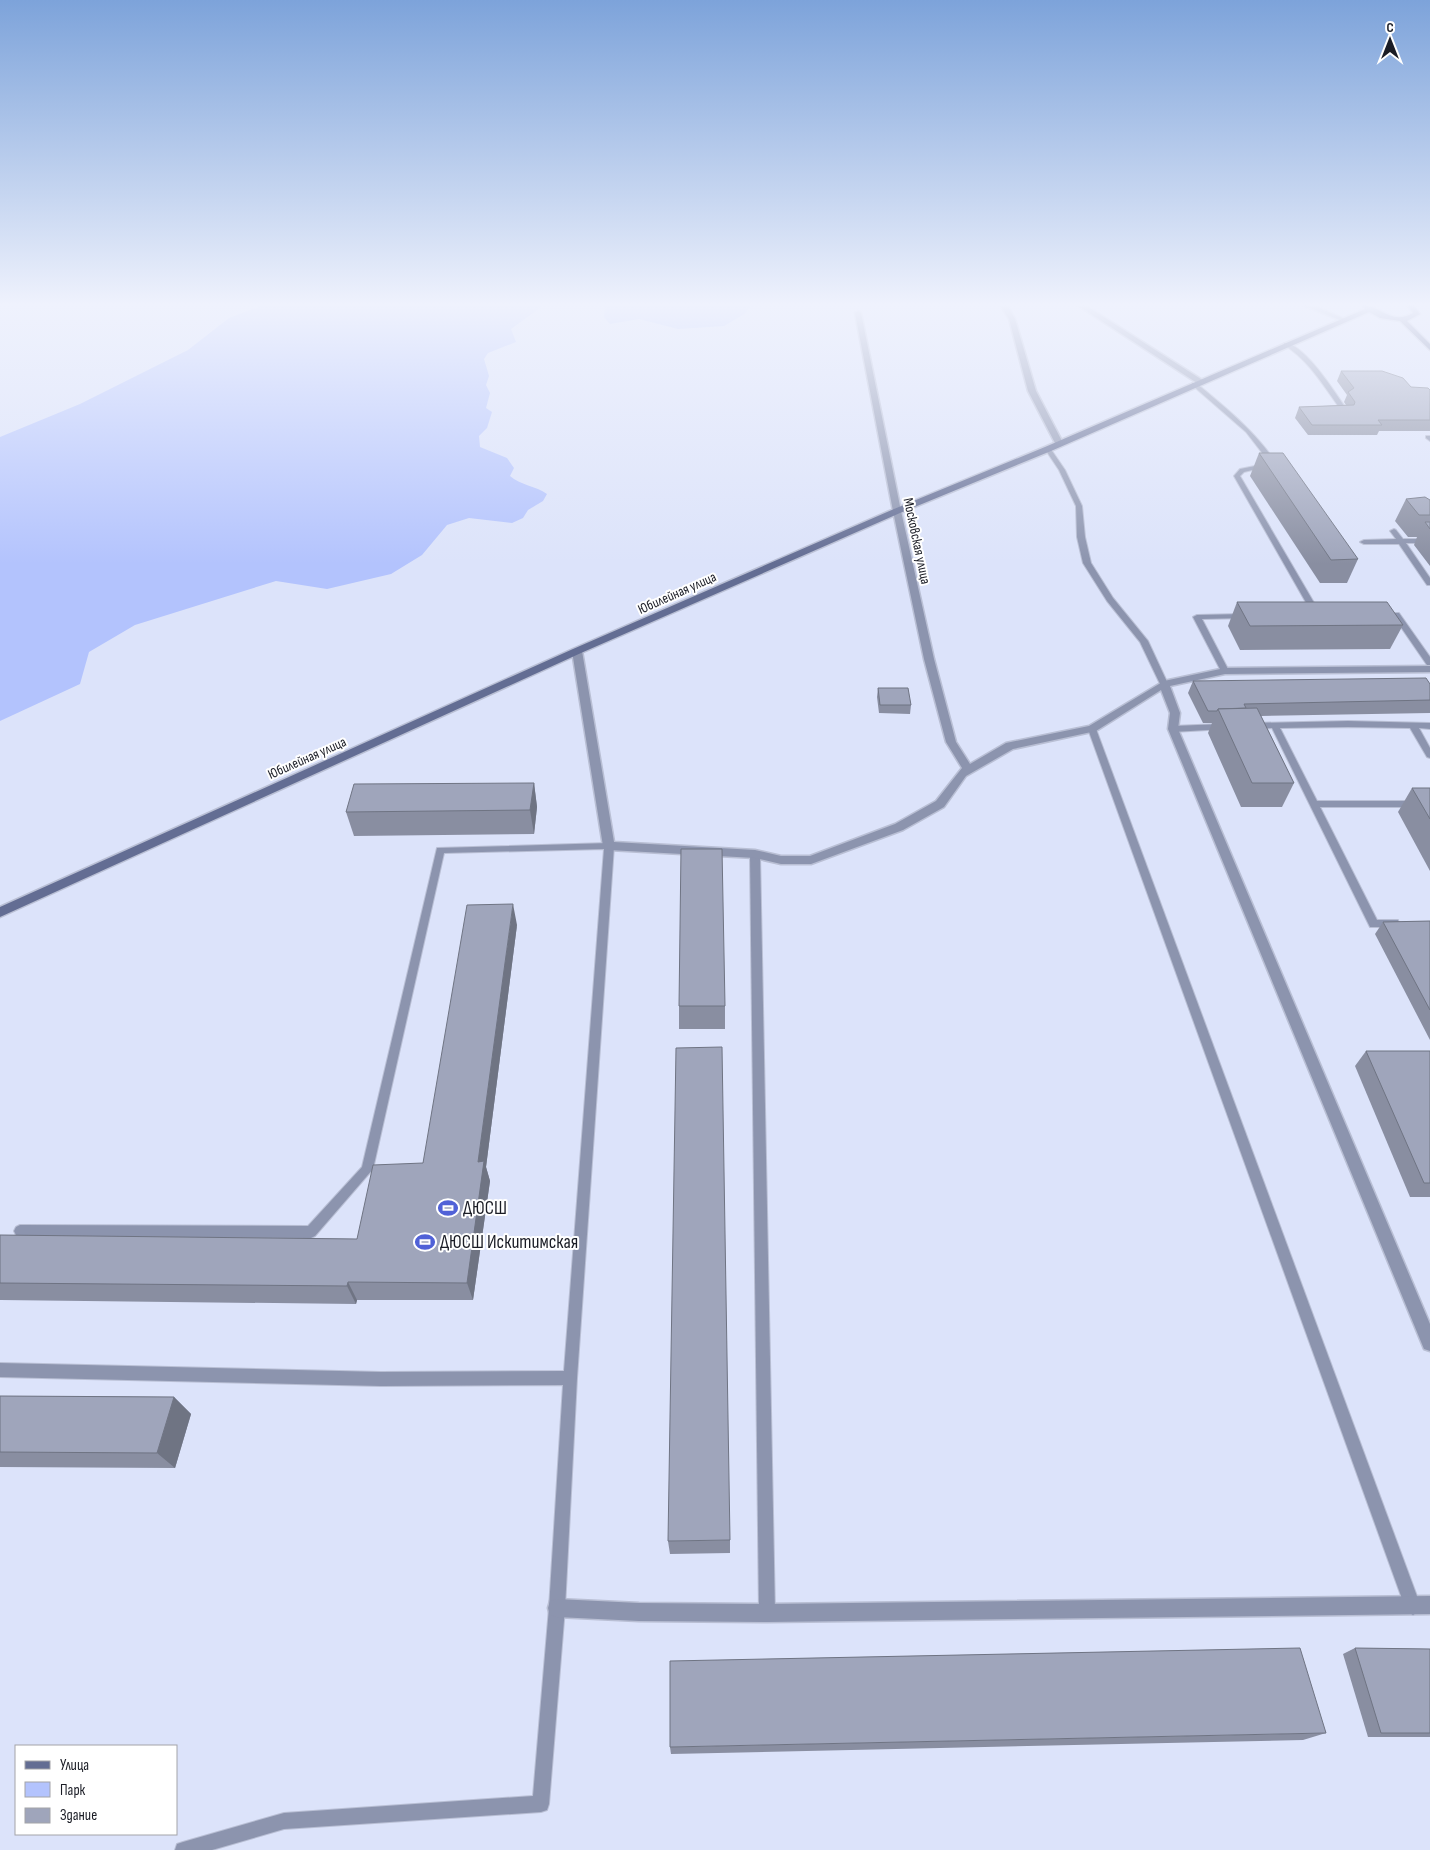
<svg xmlns="http://www.w3.org/2000/svg" width="1430" height="1850" font-family="'Sofia Sans Condensed',sans-serif">
<style>
.green{fill:#b3c3fd}
.lines{fill:none;stroke-linecap:round;stroke-linejoin:round}
.lane-casing{stroke:#b9bfd4;stroke-width:2}
.street-casing{stroke:#b9bfd4;stroke-width:3}
.secondary-casing{stroke:#b9bfd4;stroke-width:3}
.lane{fill:#8c94ae;fill-rule:evenodd}
.street{fill:#8c94ae;fill-rule:evenodd}
.secondary{fill:#636d93;fill-rule:evenodd}
.wall{fill:#898ea1}
.shaded-wall{fill:#6f7483}
.building{fill:#9fa5bb;stroke:#6f7483}
.labels{text-anchor:middle;dominant-baseline:central;stroke-width:4;stroke-linejoin:round;paint-order:stroke}
.far-street-label{font-size:14px;fill:#1a1c25;stroke:#fff}
.near-poi-label{font-size:19px;fill:#1a1c25;stroke:#fff;text-anchor:start}
</style>
<rect width="100%" height="100%" fill="#dce3fa"/>
<!-- green -->
<g class="green">
<path d="M264,305H544L511,329L516,342L488,353L484,359L489,376L486,385L490,393L486,408L492,412L487,428L479,436L480,447L507,458L514,468L510,476C520,485 536,486 547,494L543,501L528,510L523,518L512,523L469,518L447,525L422,555L391,574L327,589L276,581L135,625L89,652L80,684L0,721V437L80,404L188,350L229,318Z"/>
<polygon points="605,305 751,305 746,313 724,326 678,329 639,319 610,324 604,317"/>
</g>
<g class="lines">
<defs>
<g id="lane">
<path d="M1284,343C1305,343 1338,397 1349,413L1348,414H1339V412L1342,411C1324,387 1310,361 1284,345Z"/>
<path d="M1192,383H1196C1226,408 1255,431 1277,464L1244,472L1240,476L1320,613L1319,615H1316L1312,613L1234,476L1240,469L1270,463L1246,432L1192,385Z"/>
<polygon points="1426,436 1430,436 1430,441 1426,438"/>
<polygon points="1046,448 1050,448 1065,470 1082,506 1085,537 1091,563 1113,598 1148,641 1168,684 1167,686 1161,686 1140,642 1107,601 1083,563 1077,537 1076,506 1059,470 1045,449"/>
<polygon points="1394,529 1396,530 1403,539 1430,539 1430,543 1406,543 1430,578 1430,585 1427,585 1399,544 1364,544 1360,542 1364,540 1396,539 1390,531"/>
<polygon points="1381,613 1399,613 1430,657 1430,665 1427,665 1394,617 1381,617"/>
<polygon points="1243,614 1246,614 1246,618 1202,619 1229,671 1225,673 1222,673 1193,617 1197,615"/>
<polygon points="1348,721 1430,723 1430,729 1419,728 1430,748 1430,758 1427,757 1410,728 1348,727 1280,728 1317,801 1430,801 1430,807 1320,807 1377,920 1398,920 1399,923 1394,927 1370,927 1272,728 1254,729 1250,726 1254,723"/>
<polygon points="1222,724 1225,725 1225,729 1173,732 1169,729 1173,726"/>
<polygon points="1092,726 1096,729 1421,1607 1418,1612 1413,1615 1408,1612 1405,1607 1088,729"/>
<polygon points="609,843 614,846 577,1378 565,1608 549,1804 547,1810 541,1812 284,1829 212,1850 175,1850 177,1844 183,1842 284,1813 533,1796 549,1608 563,1385 381,1386 0,1377 0,1363 381,1372 564,1371 604,849 444,853 373,1169 315,1236 311,1238 20,1237 16,1235 14,1231 16,1227 20,1225 308,1226 362,1167 437,848"/>
<polygon points="755,851 760,854 775,1613 772,1618 767,1621 762,1618 759,1613 750,854"/>
</g>
<g id="street">
<polygon points="1000,305 1007,305 1015,319 1036,391 1063,443 1062,445 1055,443 1028,391 1009,319"/>
<polygon points="1077,305 1085,305 1204,381 1197,383"/>
<polygon points="1303,305 1313,305 1347,320 1342,321"/>
<polygon points="858,311 861,313 901,511 934,659 956,742 970,764 1006,743 1089,726 1164,681 1225,668 1430,666 1430,672 1225,674 1170,686 1180,713 1178,729 1430,1324 1430,1351 1424,1349 1168,729 1170,713 1161,690 1096,731 1013,749 966,776 944,807 903,830 811,864 781,864 755,858 609,850 603,846 572,651 577,648 582,651 614,842 755,850 781,856 810,856 895,824 936,801 962,768 946,742 924,659 893,511 855,313"/>
<polygon points="1430,1596 1430,1614 767,1622 639,1621 557,1617 550,1615 548,1608 550,1601 557,1599 639,1603 767,1604"/>
</g>
<path id="secondary" d="M1362,305C1380,305 1391,326 1413,313L1407,305H1414L1420,314L1407,321L1430,344V350L1400,321L1380,318L1369,312L1051,451L900,513L581,653L0,917V907L573,649L894,509L1045,447L1365,309Z"/>
</defs>
<!-- lane casing -->
<use href="#lane" class="lane-casing"/>
<!-- street casing -->
<use href="#street" class="street-casing"/>
<!-- secondary casing -->
<use href="#secondary" class="secondary-casing"/>
<!-- lane -->
<use href="#lane" class="lane"/>
<!-- street -->
<use href="#street" class="street"/>
<!-- secondary -->
<use href="#secondary" class="secondary"/>
</g>
<!-- wall -->
<g class="wall">
<polygon points="1341,371 1411,387 1430,390 1430,431 1379,431 1377,435 1308,435 1295,418 1299,407 1346,405 1344,402 1347,395 1337,381"/>
<polygon points="1259,453 1358,559 1347,583 1320,583 1250,476"/>
<polygon points="1406,499 1430,500 1430,566 1414,545 1417,537 1408,537 1395,521"/>
<polygon points="1237,602 1403,625 1390,649 1240,650 1228,626"/>
<polygon points="1193,681 1430,684 1430,713 1261,716 1294,783 1282,807 1241,807 1208,733 1212,723 1203,723 1188,693"/>
<polygon points="878,688 911,705 910,714 879,713 877,697"/>
<polygon points="534,783 537,807 534,834 354,836 346,812"/>
<polygon points="1412,788 1430,788 1430,871 1398,812"/>
<polygon points="1430,921 1430,1040 1375,934 1383,922"/>
<polygon points="517,925 486,1167 490,1181 473,1300 357,1300 356,1304 0,1300 0,1235 357,1239 423,1163"/>
<rect x="679" y="1006" width="46" height="23"/>
<polygon points="1366,1051 1430,1051 1430,1197 1410,1197 1355,1066"/>
<polygon points="0,1396 174,1397 191,1414 175,1468 0,1467"/>
<polygon points="730,1540 730,1553 670,1554 668,1541"/>
<polygon points="1355,1648 1430,1649 1430,1737 1368,1737 1343,1654"/>
<polygon points="1326,1733 1303,1740 671,1754 670,1747"/>
</g>
<!-- shaded-wall -->
<g class="shaded-wall">
<polygon points="534,783 537,807 534,834 530,810"/>
<polygon points="513,904 517,925 486,1167 490,1181 473,1300 467,1283 478,1162"/>
<polygon points="348,1282 357,1300 356,1304 347,1286"/>
<polygon points="174,1397 191,1414 175,1468 157,1453"/>
</g>
<!-- building -->
<g class="building">
<polygon points="1341,371 1382,371 1403,378 1411,387 1428,388 1430,390 1430,420 1378,420 1382,425 1312,425 1299,407 1354,405 1355,402 1348,392 1354,388"/>
<polygon points="1259,453 1283,453 1358,559 1331,560"/>
<polygon points="1425,497 1430,500 1430,515 1419,515 1406,499"/>
<polygon points="1425,522 1430,522 1430,529"/>
<polygon points="1237,602 1387,602 1403,625 1250,626"/>
<polygon points="1426,678 1430,684 1430,700 1244,704 1246,708 1218,709 1217,711 1208,711 1193,681"/>
<polygon points="878,688 908,688 911,705 880,705"/>
<polygon points="1257,708 1294,783 1252,783 1218,709"/>
<polygon points="534,783 530,810 346,812 354,784"/>
<polygon points="1412,788 1430,788 1430,819"/>
<polygon points="681,849 722,849 725,1006 679,1006"/>
<polygon points="513,904 478,1162 484,1161 467,1283 348,1282 347,1286 0,1283 0,1235 357,1239 373,1165 423,1163 467,905"/>
<polygon points="1430,921 1430,1010 1383,922"/>
<polygon points="722,1047 730,1540 668,1541 676,1048"/>
<polygon points="1366,1051 1430,1051 1430,1183 1424,1183"/>
<polygon points="0,1396 174,1397 157,1453 0,1452"/>
<polygon points="1300,1648 1326,1733 670,1747 670,1661"/>
<polygon points="1355,1648 1430,1649 1430,1733 1381,1733"/>
</g>
<!-- sky -->
<linearGradient id="sky" x2="0" y2="1"><stop stop-color="#7da3da"/><stop offset="0.54" stop-color="#eff2fd"/><stop offset="1" stop-color="#eff2fd" stop-opacity="0"/></linearGradient>
<rect width="1430" height="564" fill="url(#sky)"/>
<!-- icons -->
<defs>
<symbol id="stadium-bare" viewBox="-9 -9 18 18"><path d="M0-5a6.5 5 0 1 0 0 10a6.5 5 0 1 0 0-10ZM-3.5-1.8h7v3.6h-7Z" fill="#5061d7" stroke="#fff" stroke-width="2.5" paint-order="stroke"/></symbol>
</defs>
<g fill-rule="evenodd">
<use href="#stadium-bare" x="434" y="1194" width="28" height="28"/>
<use href="#stadium-bare" x="411" y="1228" width="28" height="28"/>
</g>
<g class="labels">
<!-- far-street labels -->
<g class="far-street-label">
<text transform="translate(917 541) rotate(78)">Московская улица</text>
<text transform="translate(677 593) rotate(-24)">Юбилейная улица</text>
<text transform="translate(307 758) rotate(-24)">Юбилейная улица</text>
</g>
<!-- near-poi labels -->
<g class="near-poi-label">
<text x="463" y="1208">ДЮСШ</text>
<text x="440" y="1242">ДЮСШ Искитимская</text>
</g>
</g>
<!-- legend -->
<rect x="15" y="1745" width="162" height="90" fill="#ffffff" stroke="#a3a4a8"/>
<rect x="25" y="1761" width="25" height="8" fill="#636d93" stroke="#a3a4a8"/>
<text x="60" y="1770" font-size="15" fill="#1a1c25">Улица</text>
<rect x="25" y="1782" width="25" height="15" fill="#b3c3fd" stroke="#a3a4a8"/>
<text x="60" y="1795" font-size="15" fill="#1a1c25">Парк</text>
<rect x="25" y="1808" width="25" height="15" fill="#9fa5bb" stroke="#a3a4a8"/>
<text x="60" y="1820" font-size="15" fill="#1a1c25">Здание</text>
<!-- north arrow -->
<g transform="translate(1390 40)" stroke="#ffffff" stroke-width="4" paint-order="stroke">
<path d="M0-4L9 19L0 12L-9 19Z" fill="#1a1c25"/>
<text y="-8" font-size="14" font-weight="bold" text-anchor="middle" fill="#1a1c25">С</text>
</g>
</svg>
